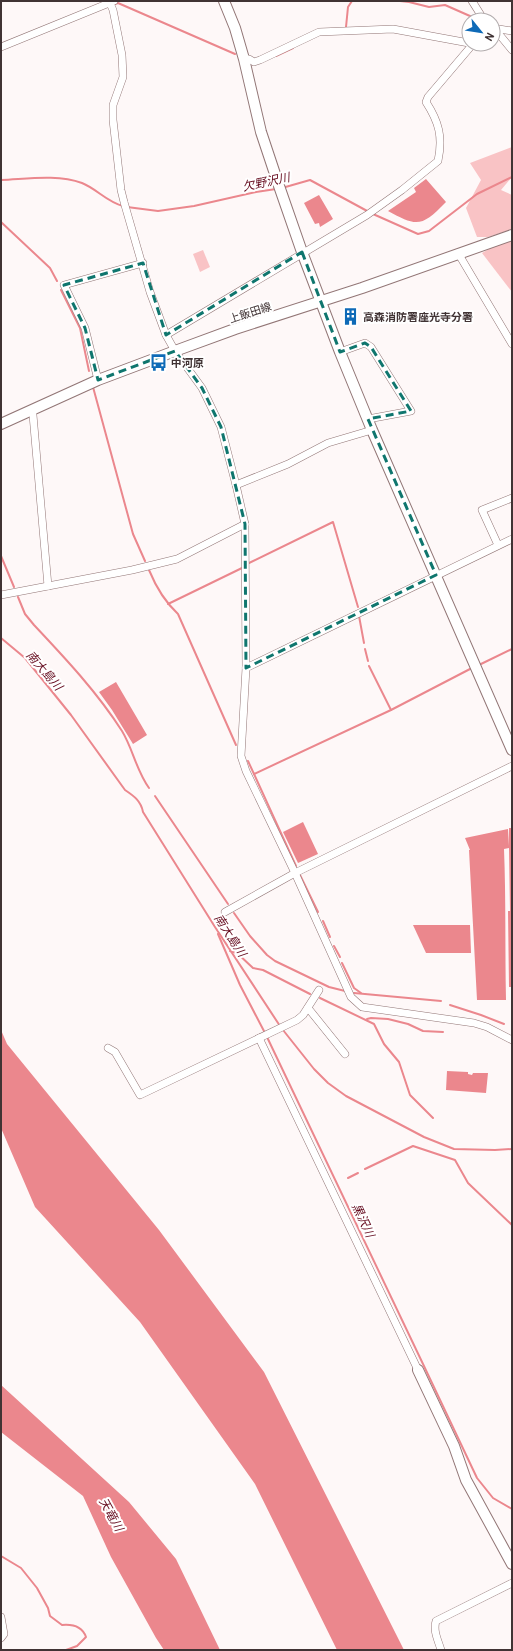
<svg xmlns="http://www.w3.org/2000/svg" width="513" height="1651" font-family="Barlow,'Noto Sans JP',sans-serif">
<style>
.green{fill:#f9c3c5}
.water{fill:#eb878d}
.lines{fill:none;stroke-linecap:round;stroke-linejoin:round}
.stream{stroke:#eb878d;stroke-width:2}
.street-casing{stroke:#927676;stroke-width:8}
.secondary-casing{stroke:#927676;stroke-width:12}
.street{stroke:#fff;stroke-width:7}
.secondary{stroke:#fff;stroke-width:10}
.marked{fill:none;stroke:#0f766e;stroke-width:3;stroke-dasharray:8 5;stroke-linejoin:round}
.labels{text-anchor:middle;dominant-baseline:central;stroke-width:4;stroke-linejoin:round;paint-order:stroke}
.street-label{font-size:11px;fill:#403334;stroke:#fff}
.poi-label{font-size:11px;font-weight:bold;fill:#403334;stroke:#fff;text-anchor:start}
.water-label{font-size:12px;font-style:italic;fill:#650b1e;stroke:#fff}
</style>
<rect width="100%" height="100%" fill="#fef8f8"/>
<!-- green -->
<g class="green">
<polygon points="512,147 512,177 501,190 512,195 512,229 488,237 477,237 466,208 481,180 470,163"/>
<polygon points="512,240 512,292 482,253 494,246"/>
<polygon points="203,250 210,267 200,272 193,254"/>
</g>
<!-- water -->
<g class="water">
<path d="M426,179L446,202C422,227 417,227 388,211L416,192L414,188Z"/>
<polygon points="319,195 333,219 320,227 319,223 315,224 304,203"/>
<polygon points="116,682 147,735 133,744 112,710 99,692"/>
<polygon points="303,822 318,854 298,863 283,832"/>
<path d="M509,828H512V987H509L508,911H510L509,848L504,849C506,900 505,948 506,1000H477L469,850H470L465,838L508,829L509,846Z"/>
<polygon points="413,925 470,925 471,953 426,953"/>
<polygon points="1,1030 7,1044 159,1230 264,1372 404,1650 337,1650 255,1484 140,1322 35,1207 1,1128"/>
<polygon points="447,1071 468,1072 468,1074 472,1075 473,1073 488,1073 486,1093 446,1090"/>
<polygon points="1,1385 129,1502 176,1559 220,1650 164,1650 156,1638 111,1557 83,1496 1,1432"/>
</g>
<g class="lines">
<!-- stream -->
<g class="stream">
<polyline points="400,1 409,2 429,7 445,5 479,20"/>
<polyline points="115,4 118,3 235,54"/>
<polyline points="346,27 348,7 352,1"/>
<polyline points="276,56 293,48"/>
<path d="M1,180C27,179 57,174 82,183C97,189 107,202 123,206"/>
<polyline points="282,188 310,180 369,212"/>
<polyline points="127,207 158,211 194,206 256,192 276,189"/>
<polyline points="373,214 418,234 429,231 477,194 512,177"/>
<polyline points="1,222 50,268 57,281"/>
<polyline points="61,290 80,328 89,371"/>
<polyline points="93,387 133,534 145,561"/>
<polyline points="1,556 14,587"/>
<polyline points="247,564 333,522 358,607"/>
<path d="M149,570C156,587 164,601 178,614L236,745"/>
<path d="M18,597L25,614L34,625C65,658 97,692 122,731C133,749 136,770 149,788"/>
<polyline points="168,604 242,568"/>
<polyline points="359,616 364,643"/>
<path d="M1,638L25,658L71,715L125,790C134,796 141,801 143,812L215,927L280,1026"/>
<polyline points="365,649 368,661"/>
<polyline points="481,664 512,649"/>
<polyline points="369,666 391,710"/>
<polyline points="248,761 254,774 391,710 470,669"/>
<polyline points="254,774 296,866"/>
<polyline points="155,796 228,904"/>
<polyline points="299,873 318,912"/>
<polyline points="234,913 250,936 267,955 275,961 329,987 345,991"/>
<polyline points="323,921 330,937"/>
<polyline points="218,934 240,985 265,1033"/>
<polyline points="334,946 340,957"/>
<polyline points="230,951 237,953 253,968 263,970 310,994"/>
<polyline points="342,963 354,988 361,993"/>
<polyline points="354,993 441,1001"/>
<polyline points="320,998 374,1024 384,1044 399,1062 410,1095 433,1118"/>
<polyline points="450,1005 481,1015 504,1024"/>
<polyline points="367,1019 371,1018 388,1019 408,1024 423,1031 443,1032"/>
<polyline points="283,1030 314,1069 328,1083 346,1096 424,1137 454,1149 495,1150 512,1149"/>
<polyline points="267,1037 423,1364 477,1478 493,1498 512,1509"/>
<polyline points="365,1169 413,1146 455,1160 468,1183 512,1225"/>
<polyline points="348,1178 358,1173"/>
<path d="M1,1556L21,1568L37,1588L48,1608L50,1616L62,1625C73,1624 82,1626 86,1637L77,1646L66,1650"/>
</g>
<defs>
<g id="street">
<polyline points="109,1 113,10 122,55 123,77 113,105 113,120 121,190 124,202 150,292 166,335 175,351 202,388 221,427 236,485 245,524 246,668 241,756 246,771 295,873 351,997 362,1007 474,1023 487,1027 512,1040"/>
<polyline points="472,1 484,20"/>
<polyline points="493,28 512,31"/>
<polyline points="494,28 512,50"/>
<polyline points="1,47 114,1"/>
<polyline points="244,59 249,59 254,62 260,60 319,32 393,29 469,43"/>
<polyline points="458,253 512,344"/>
<path d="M166,335L367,215L402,190L438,161C443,137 439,122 426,102L428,97L473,44"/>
<polyline points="340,352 365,343 371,347 411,411 368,419"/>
<polyline points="98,380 85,328 64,285 143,263"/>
<polyline points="33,415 48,586"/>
<polyline points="236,485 288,464 328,443 372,430"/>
<polyline points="498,545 482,510 512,498"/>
<polyline points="1,595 132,570 177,559 245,524"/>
<polyline points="246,668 512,539"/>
<polyline points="225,912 295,873 512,766"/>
<polyline points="308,1008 345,1054"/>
<polyline points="259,1038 418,1370"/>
<polyline points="108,1048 115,1052 140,1095 297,1020 303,1015 319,990"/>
<polyline points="1,1617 4,1634 1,1638"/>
<path d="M441,1650C438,1640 433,1631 436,1621L512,1583"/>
</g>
<g id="secondary">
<polyline points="224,1 235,28 244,59 261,132 278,183 302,252 340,352 372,430 512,750"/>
<polyline points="1,424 98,380 175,351 235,329 362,288 512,235"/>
<polyline points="418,1370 454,1446 466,1480 512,1564"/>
</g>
</defs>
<!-- street casing -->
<use href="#street" class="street-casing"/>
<!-- secondary casing -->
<use href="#secondary" class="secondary-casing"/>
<!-- street -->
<use href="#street" class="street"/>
<!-- secondary -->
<use href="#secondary" class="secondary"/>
</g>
<!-- marked area -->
<path class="marked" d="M302,252L340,352L365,343L371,347L411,411L368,419L436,575L246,668L245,524L221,427L202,388L175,351L98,380L85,328L64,285L143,263L166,335Z"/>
<!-- icons -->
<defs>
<symbol id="building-bare" viewBox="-9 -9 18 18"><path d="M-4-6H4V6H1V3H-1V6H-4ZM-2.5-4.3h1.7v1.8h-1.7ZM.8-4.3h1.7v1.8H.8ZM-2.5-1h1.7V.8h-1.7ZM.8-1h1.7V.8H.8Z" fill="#0e6ab7" stroke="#fff" stroke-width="2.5" paint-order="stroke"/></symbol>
<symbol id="bus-bare" viewBox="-9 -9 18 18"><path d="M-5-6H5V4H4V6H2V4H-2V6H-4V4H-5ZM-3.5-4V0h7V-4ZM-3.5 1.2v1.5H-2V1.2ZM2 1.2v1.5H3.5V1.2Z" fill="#0e6ab7" stroke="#fff" stroke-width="2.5" paint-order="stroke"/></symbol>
</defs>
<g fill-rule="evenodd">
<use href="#building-bare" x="338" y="304" width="25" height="25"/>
<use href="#bus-bare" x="146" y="350" width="25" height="25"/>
</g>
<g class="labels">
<!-- street labels -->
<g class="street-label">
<text transform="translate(250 312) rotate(-18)">上飯田線</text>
</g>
<!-- poi labels -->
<g class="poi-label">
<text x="363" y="316">高森消防署座光寺分署</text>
<text x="171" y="362">中河原</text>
</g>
<!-- water labels -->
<g class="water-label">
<text transform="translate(266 181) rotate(-12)">欠野沢川</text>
<text transform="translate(45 670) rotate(49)">南大島川</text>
<text transform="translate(231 935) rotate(57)">南大島川</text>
<text transform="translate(364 1220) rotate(65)">黒沢川</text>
<text transform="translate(112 1514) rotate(61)">天竜川</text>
</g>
</g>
<!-- border -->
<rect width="513" height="1651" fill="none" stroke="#403334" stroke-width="4"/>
<!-- north arrow -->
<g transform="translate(481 32) rotate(120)"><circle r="19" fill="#ffffff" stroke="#b3adae"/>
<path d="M0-3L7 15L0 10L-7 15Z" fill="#0e6ab7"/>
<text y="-6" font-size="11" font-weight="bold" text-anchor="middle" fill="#403334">N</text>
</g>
</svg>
